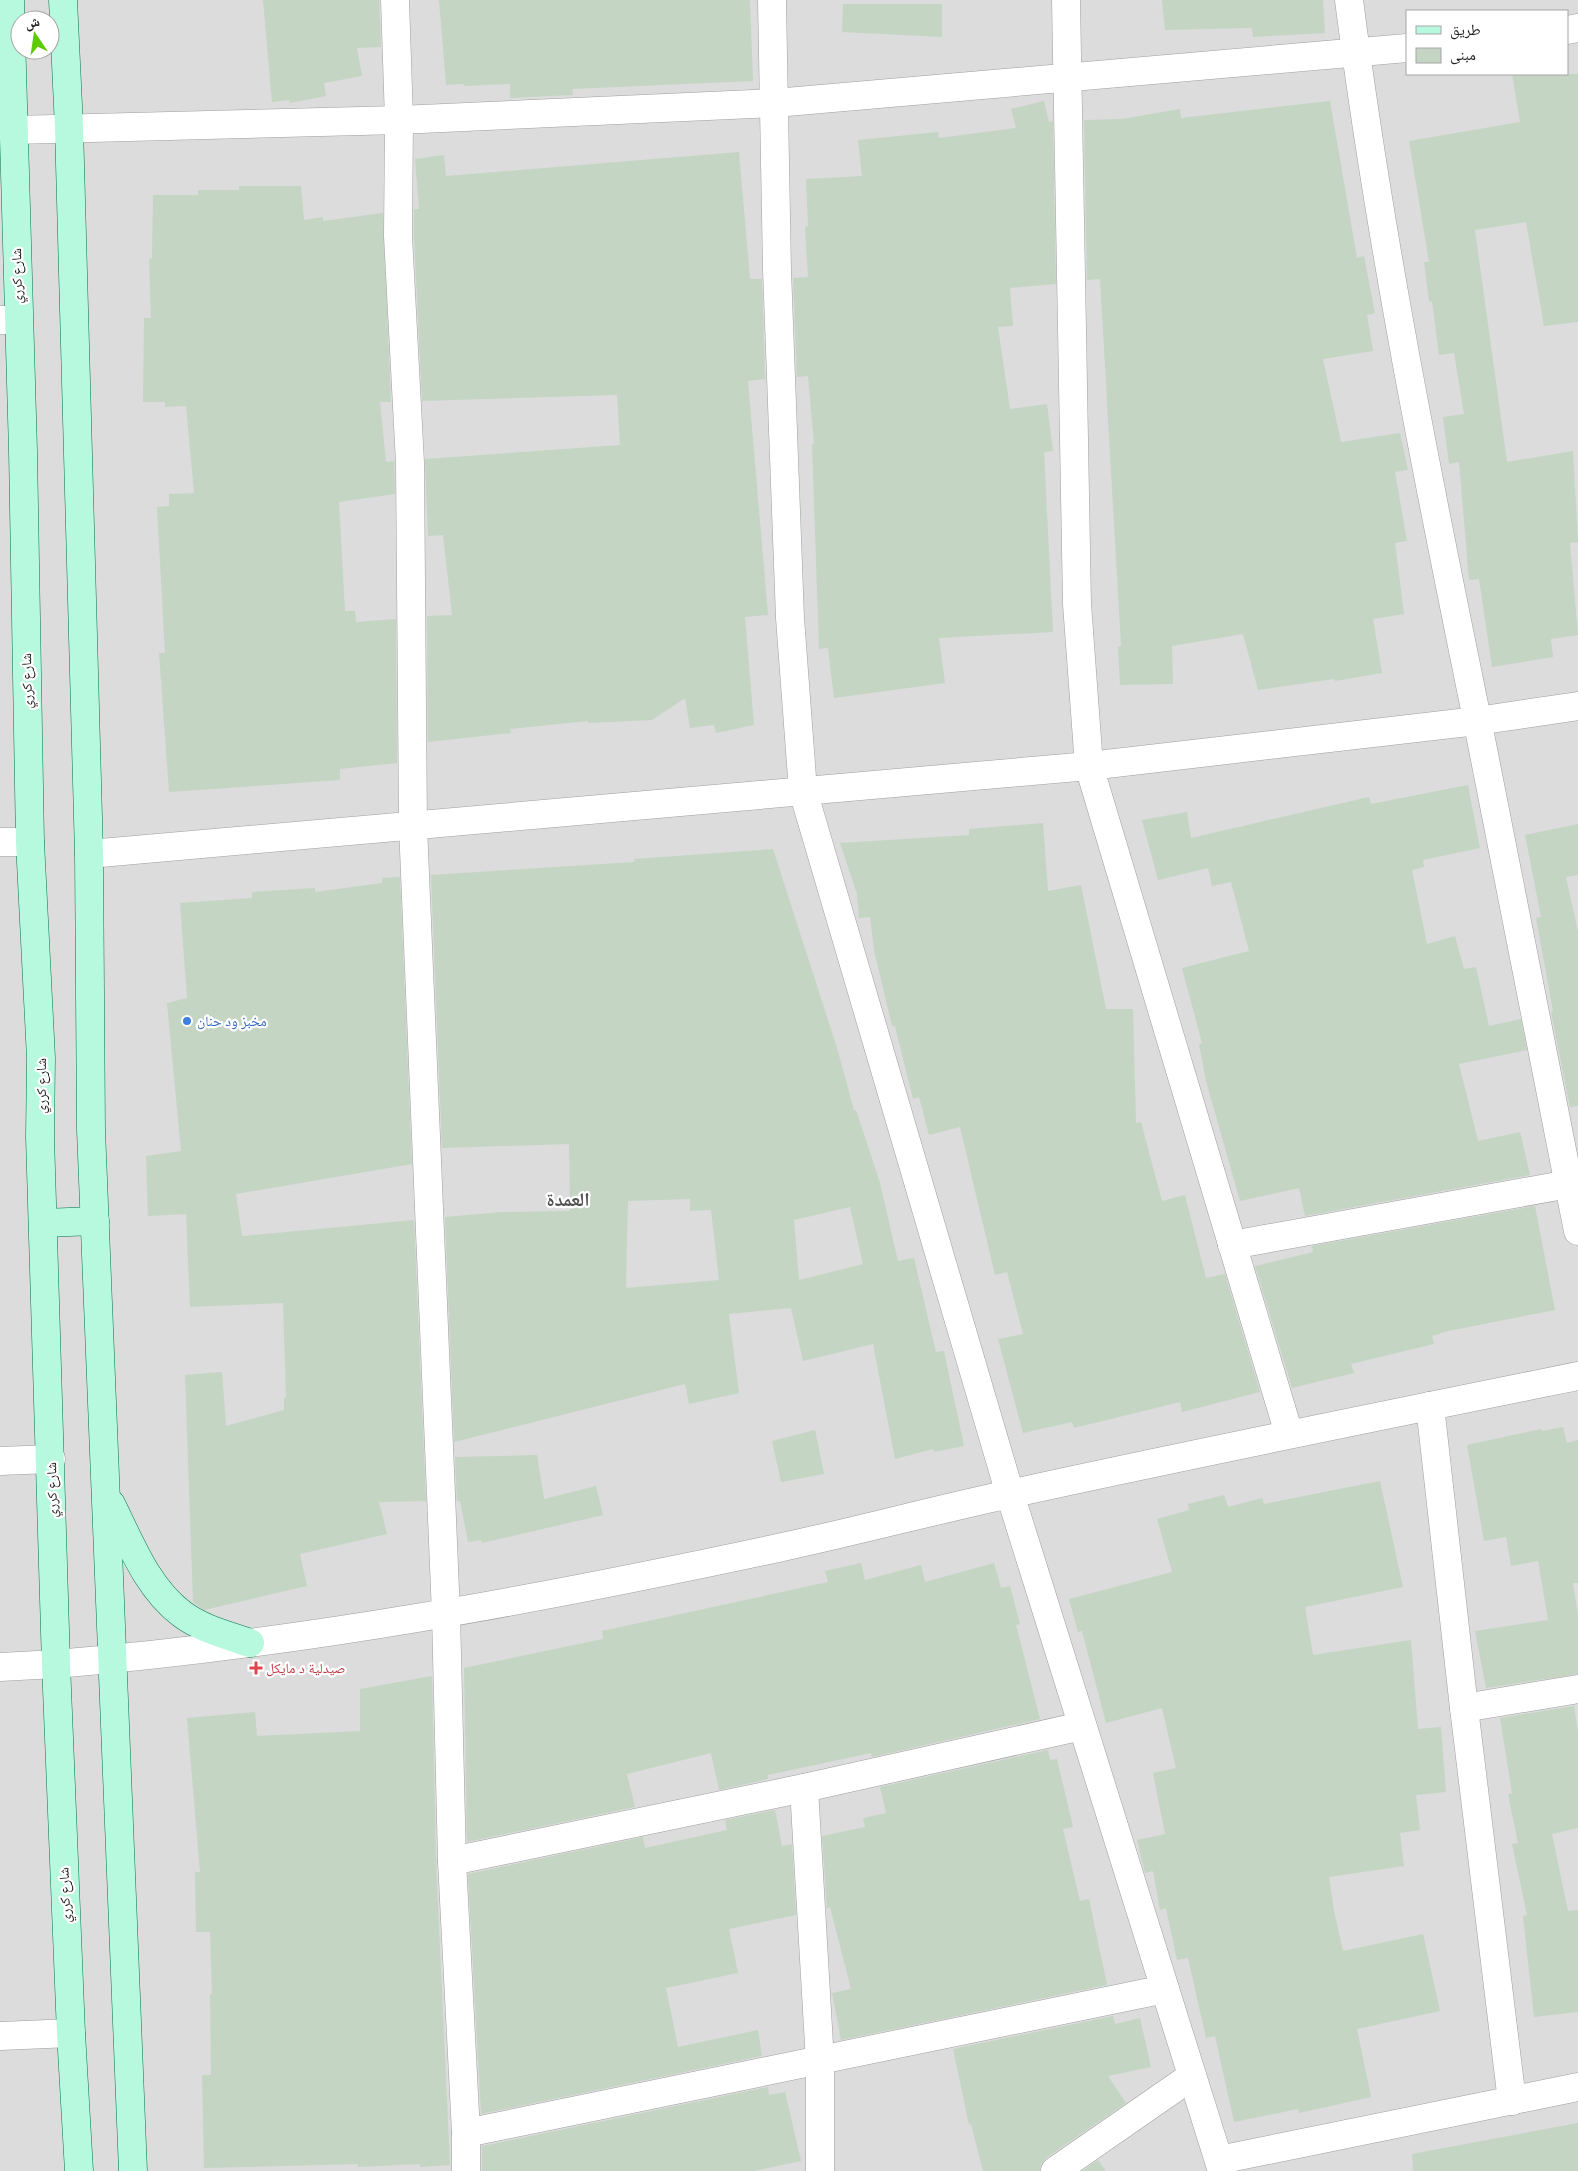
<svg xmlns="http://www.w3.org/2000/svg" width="1578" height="2171" font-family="'Nunito Sans','Noto Naskh Arabic',sans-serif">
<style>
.residential{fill:#dbdcdb;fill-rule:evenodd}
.building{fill:#c4d5c4;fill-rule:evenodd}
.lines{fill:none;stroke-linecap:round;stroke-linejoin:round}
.minor-casing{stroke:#9f9f9f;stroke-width:29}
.tertiary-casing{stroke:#9f9f9f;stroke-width:29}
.secondary-casing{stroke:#05744d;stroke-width:29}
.minor{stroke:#fff;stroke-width:28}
.tertiary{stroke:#fff;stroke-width:28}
.secondary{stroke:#b7f9de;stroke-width:28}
.shop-dot{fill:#3f7fe0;stroke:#fff;stroke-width:2}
.health-dot{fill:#e0444e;stroke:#fff;stroke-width:2}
.labels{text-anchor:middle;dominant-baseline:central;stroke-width:4.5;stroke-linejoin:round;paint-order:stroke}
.street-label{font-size:14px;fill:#1e1e1e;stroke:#fff}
.shop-label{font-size:14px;fill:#366cbe;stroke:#fff;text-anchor:start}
.health-label{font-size:14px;fill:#be3a42;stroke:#fff;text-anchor:start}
.district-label{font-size:19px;font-weight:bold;fill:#515151;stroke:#fff}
</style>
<rect width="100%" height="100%" fill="#e4efe6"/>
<!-- residential -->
<path class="residential" d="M0,0H1578V2171H0ZM1407,11H1567V74H1407ZM20,20H50V50H20Z"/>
<!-- building -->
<g class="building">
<polygon points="263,0 379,0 381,47 357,48 362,76 324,83 326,96 290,103 289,100 272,102"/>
<polygon points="439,0 750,0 753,81 572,89 573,95 510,98 510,84 464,86 464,84 446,85"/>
<polygon points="1162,0 1323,0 1325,33 1253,37 1252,28 1165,30"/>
<polygon points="843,4 942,4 942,37 842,32"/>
<polygon points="1512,74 1578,74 1578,322 1544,326 1526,222 1475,230 1507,462 1573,451 1578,542 1570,543 1578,635 1551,639 1553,657 1492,667 1479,579 1469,580 1459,462 1449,464 1443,417 1464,414 1454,353 1439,355 1432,301 1429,302 1424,262 1429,262 1409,141 1520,122"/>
<polygon points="1044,101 1049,122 1053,121 1056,284 1010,288 1013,326 998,327 1010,409 1047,404 1053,451 1044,452 1053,632 939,638 945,683 834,698 828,648 819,649 812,444 814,444 808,376 797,377 793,278 808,277 805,227 808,226 806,179 862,176 858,140 938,132 939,138 1016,128 1011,109"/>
<polygon points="1330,101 1357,258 1364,256 1375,313 1367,315 1373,351 1323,359 1341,442 1400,433 1408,470 1395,472 1407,541 1395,543 1404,614 1373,619 1382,673 1335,681 1334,679 1258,690 1243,634 1172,646 1173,684 1120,685 1118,647 1121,646 1100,279 1087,280 1084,120 1122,119 1180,109 1181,118"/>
<polygon points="739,152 750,279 762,279 765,379 748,381 768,615 745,617 754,725 716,733 714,725 690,728 685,698 652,720 588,723 588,721 510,729 511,733 428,742 427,616 452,615 443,535 428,536 425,459 620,445 617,395 422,401 414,236 414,209 419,209 415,159 444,155 446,176"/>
<polygon points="239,186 301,186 304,220 323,217 323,221 383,213 391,402 380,402 386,462 394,461 395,494 339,502 345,611 355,611 356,622 396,619 397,763 340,769 340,780 169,792 159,653 165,653 157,507 169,506 169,494 194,493 186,406 165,407 165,402 143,402 144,318 151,318 149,259 152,258 153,195 198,195 198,190 239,190"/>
<polygon points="1468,785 1480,848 1423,860 1424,867 1412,870 1427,944 1455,936 1464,969 1476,967 1489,1026 1521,1019 1527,1050 1459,1064 1478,1141 1520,1132 1530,1175 1305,1216 1299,1188 1240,1201 1206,1081 1199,1044 1202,1043 1182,968 1249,951 1231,882 1212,886 1208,868 1158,880 1142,820 1187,812 1191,838 1369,797 1371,804"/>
<polygon points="1043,823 1048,891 1081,885 1106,1009 1133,1009 1136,1123 1141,1122 1162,1201 1185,1195 1206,1278 1225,1274 1260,1392 1182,1412 1180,1402 1074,1428 1072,1422 1023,1433 998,1339 1023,1334 1007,1272 995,1275 960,1127 929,1135 919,1097 913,1099 895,1026 892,1026 874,950 870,917 859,918 857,894 840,843 969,835 969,829"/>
<polygon points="1578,824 1578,875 1566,877 1578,932 1578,1106 1570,1107 1551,1012 1553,1011 1536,918 1541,917 1525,835"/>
<path d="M773,849L837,1048L854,1110H856L880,1183L898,1261L914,1258L936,1352L944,1351L964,1446L934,1452L933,1449L895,1459L873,1344L803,1361L791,1308L729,1314L739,1393L689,1404L685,1384L454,1442L445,1217L502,1212L570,1211L569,1144L442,1148L431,875L634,862V859ZM690,1199V1211L711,1210L719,1280L626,1288L628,1201ZM850,1207L863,1264L799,1280L794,1220Z"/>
<polygon points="400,877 412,1164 236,1194 242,1236 414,1220 426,1501 379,1502 387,1534 300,1554 307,1586 204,1610 193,1602 185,1375 222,1372 226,1426 284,1410 284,1398 286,1397 283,1303 190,1307 186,1214 148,1216 146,1156 181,1151 167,1003 187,998 180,903 252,898 252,892 315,888 315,892 382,883 382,878"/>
<polygon points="1535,1206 1555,1310 1448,1331 1432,1336 1434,1344 1351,1364 1354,1373 1292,1388 1255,1266 1313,1252 1312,1246"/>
<polygon points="1563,1427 1567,1443 1578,1440 1578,1583 1573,1583 1578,1616 1578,1674 1486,1688 1475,1631 1548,1620 1538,1561 1511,1566 1506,1537 1484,1541 1467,1445 1541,1429 1542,1431"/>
<polygon points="815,1430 824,1474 781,1482 772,1441"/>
<polygon points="537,1455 544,1499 596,1486 603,1515 482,1543 481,1540 468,1542 460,1501 457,1501 455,1457"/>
<polygon points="1380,1481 1403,1587 1305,1607 1313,1655 1411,1640 1418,1729 1441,1727 1446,1792 1416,1795 1420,1830 1400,1833 1404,1866 1329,1877 1334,1911 1343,1951 1423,1934 1440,2011 1357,2029 1371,2097 1299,2113 1298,2109 1234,2122 1215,2036 1206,2038 1188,1958 1177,1960 1166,1908 1160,1910 1153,1871 1145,1873 1137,1840 1165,1834 1153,1773 1176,1768 1162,1708 1106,1723 1082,1631 1078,1632 1069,1599 1172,1572 1157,1519 1189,1510 1188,1504 1224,1495 1228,1507 1262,1498 1264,1504"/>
<polygon points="861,1563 865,1580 921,1565 925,1582 994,1563 1001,1588 1010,1586 1020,1624 1016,1625 1040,1719 872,1757 871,1753 768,1775 768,1779 719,1790 711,1753 627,1774 635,1807 467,1842 464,1668 603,1639 602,1631 828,1582 825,1571"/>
<polygon points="432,1676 436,1861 450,2165 420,2167 420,2164 358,2167 358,2164 204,2168 202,2075 211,2075 210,1994 212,1994 210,1932 196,1932 195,1872 200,1872 187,1718 255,1712 257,1736 360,1731 360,1689"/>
<polygon points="1574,1706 1578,1733 1578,1828 1552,1834 1568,1911 1578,1910 1578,2012 1534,2017 1523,1916 1527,1915 1512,1844 1518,1843 1508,1794 1512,1793 1500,1718"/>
<polygon points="1048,1750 1050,1760 1057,1759 1073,1827 1063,1829 1080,1901 1089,1899 1107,1985 841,2040 832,1993 851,1989 830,1907 827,1908 822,1836 865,1827 863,1818 886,1813 880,1787"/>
<polygon points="775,1810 782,1846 792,1844 796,1915 729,1929 738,1973 666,1988 678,2047 758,2030 762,2056 481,2114 468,1874 643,1837 645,1848 727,1830 725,1820"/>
<polygon points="1113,2016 1115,2024 1140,2018 1151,2067 1108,2076 1126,2103 1046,2158 1041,2164 1040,2171 983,2171 971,2124 969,2125 953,2049"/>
<polygon points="768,2087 769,2095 785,2092 801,2161 754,2171 482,2171 482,2146"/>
<polygon points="1578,2123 1578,2171 1413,2171 1412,2154"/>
<polygon points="1098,2160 1106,2171 1082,2171"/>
</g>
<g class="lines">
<defs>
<g id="minor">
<polyline points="395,0 399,120 398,236 410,463 413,826 446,1614 452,1861 466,2133 466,2171"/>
<polyline points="772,0 777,270 790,618 803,791 1010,1494 1222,2171"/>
<polyline points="1066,0 1077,604 1089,766 1289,1434"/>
<path d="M1349,0C1380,242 1428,480 1477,719C1512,889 1544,1060 1578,1231"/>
<polyline points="1567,30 1578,28"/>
<polyline points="14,130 399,120 775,103 1407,48"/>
<polyline points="0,320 18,320"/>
<polyline points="0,842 30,842"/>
<polyline points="89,854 1089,766 1477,721 1578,706"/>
<polyline points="1232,1245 1569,1184"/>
<polyline points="1430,1406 1464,1708 1512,2101"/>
<polyline points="0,1461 51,1459"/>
<polyline points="0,1667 56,1664"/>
<polyline points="1464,1708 1578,1689"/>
<polyline points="804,1788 820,2062 820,2171"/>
<polyline points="452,1861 804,1788 1082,1726"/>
<polyline points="0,2036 71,2033"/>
<polyline points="466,2133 1165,1989"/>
<polyline points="1219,2160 1578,2087"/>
<polyline points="1055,2171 1192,2076"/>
</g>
<path id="tertiary" d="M56,1664C299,1644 540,1599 778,1548C857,1531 935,1510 1014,1493C1201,1452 1390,1414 1578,1376"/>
<g id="secondary">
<polyline points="10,0 23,451 30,842 41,1058 40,1137 56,1664 71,2033 79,2171"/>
<polyline points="63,0 69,127 89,854 91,1130 133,2171"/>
<polyline points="43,1223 95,1221"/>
<path d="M111,1504C130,1542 147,1588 182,1614C202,1629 227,1635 250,1643"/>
</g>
</defs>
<!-- minor casing -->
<use href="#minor" class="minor-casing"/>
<!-- tertiary casing -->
<use href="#tertiary" class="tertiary-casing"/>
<!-- secondary casing -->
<use href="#secondary" class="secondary-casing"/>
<!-- minor -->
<use href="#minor" class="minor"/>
<!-- tertiary -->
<use href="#tertiary" class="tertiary"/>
<!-- secondary -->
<use href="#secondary" class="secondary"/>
</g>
<!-- markers -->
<circle class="shop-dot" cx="187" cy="1021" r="5"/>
<path class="health-dot" d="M253.5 1660.5h5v5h5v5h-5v5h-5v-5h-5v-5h5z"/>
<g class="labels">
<!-- street labels -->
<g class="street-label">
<text transform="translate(17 276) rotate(-91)">شارع كرري</text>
<text transform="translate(27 681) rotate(-91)">شارع كرري</text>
<text transform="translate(41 1086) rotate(-90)">شارع كرري</text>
<text transform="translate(52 1490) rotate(-91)">شارع كرري</text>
<text transform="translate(65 1895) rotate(-92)">شارع كرري</text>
</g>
<!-- shop labels -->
<g class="shop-label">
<text x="197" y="1021">مخبز ود حنان</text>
</g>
<!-- health labels -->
<g class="health-label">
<text x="266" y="1668">صيدلية د مايكل</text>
</g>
<!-- district labels -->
<g class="district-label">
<text x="568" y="1200">العمدة</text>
</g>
</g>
<!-- legend -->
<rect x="1406" y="10" width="162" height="65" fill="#ffffff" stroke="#a5a5a5"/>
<rect x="1416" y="26" width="25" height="8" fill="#b7f9de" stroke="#a5a5a5"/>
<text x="1450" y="35" font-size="15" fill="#1e1e1e">طريق</text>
<rect x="1416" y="48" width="25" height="15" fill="#c4d5c4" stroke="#a5a5a5"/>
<text x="1450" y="60" font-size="15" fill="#1e1e1e">مبنى</text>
<!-- north arrow -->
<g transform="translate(35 35) rotate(347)"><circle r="24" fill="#ffffff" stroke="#a5a5a5"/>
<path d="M0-4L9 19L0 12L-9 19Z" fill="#5eca01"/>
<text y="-8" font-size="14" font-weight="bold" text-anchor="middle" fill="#1e1e1e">ش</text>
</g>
</svg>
